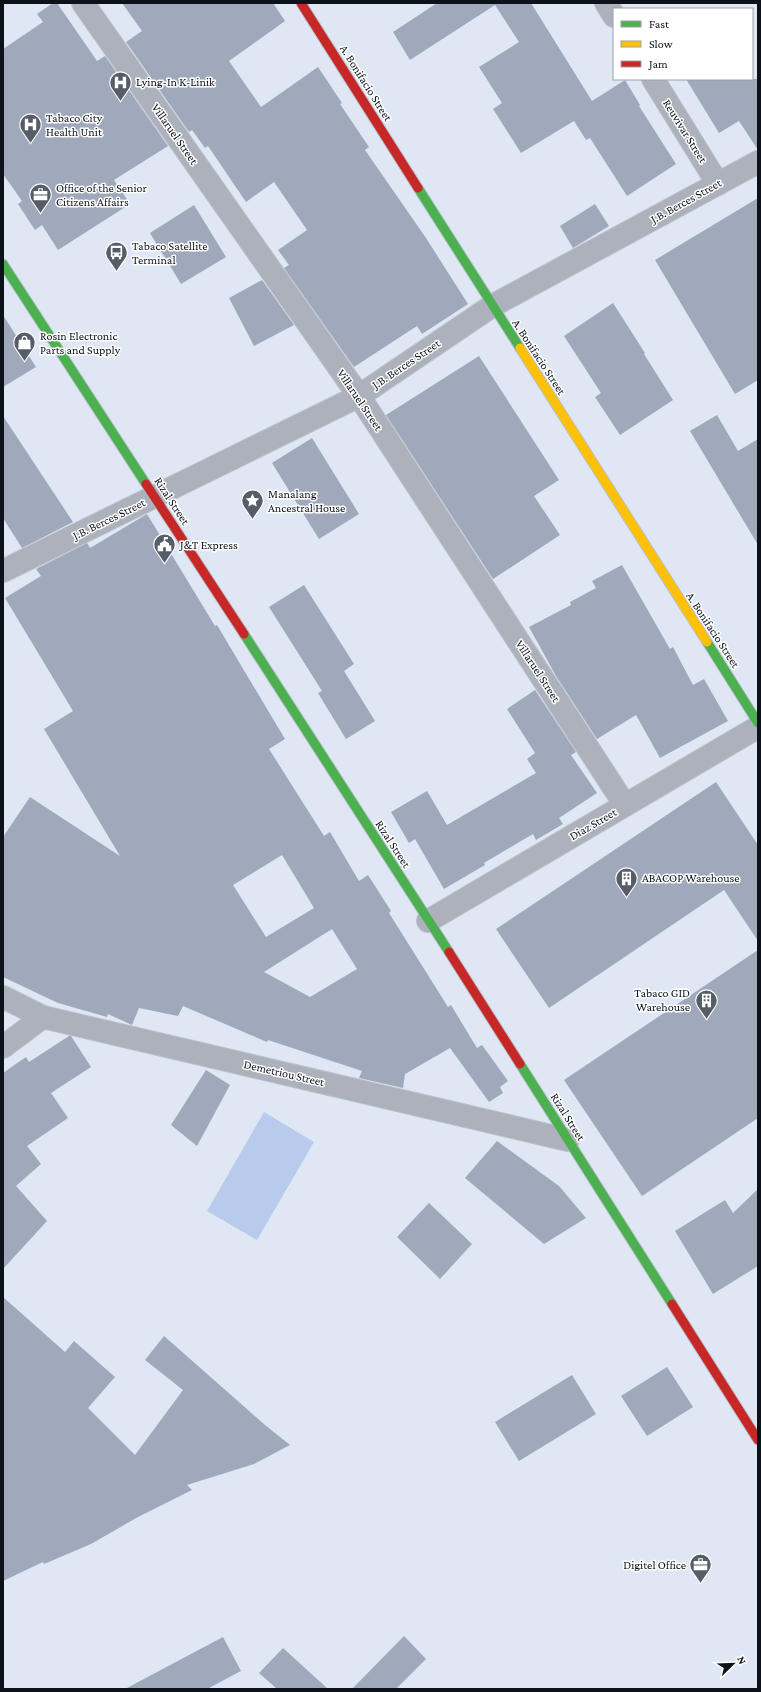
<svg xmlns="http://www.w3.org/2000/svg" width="761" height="1692" font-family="'Crimson Pro',serif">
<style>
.green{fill:#b9cbec}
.building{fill:#9fa9bb;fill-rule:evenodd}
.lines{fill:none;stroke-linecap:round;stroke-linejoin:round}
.street-casing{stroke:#bbc1cc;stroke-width:24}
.fast-casing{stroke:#bbc1cc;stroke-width:11}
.slow-casing{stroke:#bbc1cc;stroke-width:11}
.jam-casing{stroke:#bbc1cc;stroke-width:11}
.street{stroke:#acb1bc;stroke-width:22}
.fast{stroke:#4caf50;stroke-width:9}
.slow{stroke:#ffc107;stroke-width:9}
.jam{stroke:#c62828;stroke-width:9}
.labels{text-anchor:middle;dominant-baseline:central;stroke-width:3;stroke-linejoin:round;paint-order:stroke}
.poi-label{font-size:12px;fill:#0d121a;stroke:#fff;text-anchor:start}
.street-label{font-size:12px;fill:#0d121a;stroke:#fff}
</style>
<rect width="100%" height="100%" fill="#dfe7f5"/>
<!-- green -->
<polygon class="green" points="264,1112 314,1142 257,1240 207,1211"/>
<!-- building -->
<g class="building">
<polygon points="53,3 57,3 97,61 105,56 168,146 114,180 130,204 58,250 42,225 35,230 18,204 22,201 3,174 3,49 43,22 37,14"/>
<polygon points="122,3 273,3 285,21 229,61 261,107 318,67 342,103 340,104 369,147 365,150 426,238 468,304 422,334 417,326 354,367 284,268 289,265 278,250 307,230 274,182 246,202 208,146 205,148 192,130 189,132 126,42 142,31"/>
<polygon points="437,3 531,3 592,101 625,80 640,105 639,106 676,164 627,196 590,138 586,140 574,121 521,153 493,109 502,103 479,67 519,42 495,5 410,60 393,32"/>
<polygon points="686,79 758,79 758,150 739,121 719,133"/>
<polygon points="758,198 758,380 735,394 655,260"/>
<polygon points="595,204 609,226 573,248 560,226"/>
<polygon points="194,205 226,257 181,284 150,233"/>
<polygon points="262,280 294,325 254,346 229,298"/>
<polygon points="613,303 645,353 644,354 673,400 620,435 595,397 601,393 564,336"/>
<polygon points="3,315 36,367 3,387"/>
<polygon points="479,356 559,480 534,496 560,535 493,579 386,415"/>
<polygon points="717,415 738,451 758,439 758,545 690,431"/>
<polygon points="3,416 73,522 22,548 3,518"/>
<polygon points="312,438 359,514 319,539 272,463"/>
<path d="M147,514L215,626L217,625L285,739L269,749L324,836L330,832L359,881L368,875L391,911L389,913L448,1007L451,1005L477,1048L482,1045L508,1081L500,1087L503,1093L489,1102L450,1048L405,1074L403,1088L359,1078L362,1071L268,1040L267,1042L183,1006L178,1016L139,1008L132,1025L108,1014L107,1017L58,1003L3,977V837L30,797L120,856L44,729L73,711L5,598L41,576L36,569L87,543L90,548ZM282,855L314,908L266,937L233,885ZM332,929L357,969L310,997L264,972Z"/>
<polygon points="622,565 670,649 673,647 693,685 704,679 728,721 660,758 636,715 597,739 556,676 529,627 571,605 570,602 596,588 592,581"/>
<polygon points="304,585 354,664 344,671 375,721 346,739 318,693 322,691 269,607"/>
<polygon points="535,690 576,752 571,755 597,793 559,818 563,824 536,840 533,834 484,863 485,865 444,889 415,839 409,843 391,812 427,791 447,825 536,773 527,759 535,753 507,709"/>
<polygon points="716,782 758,845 758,941 724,890 549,1008 496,929"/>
<polygon points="758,950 758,1118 642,1196 564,1080"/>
<polygon points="69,1036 71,1036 91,1067 51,1093 68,1118 27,1146 41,1164 16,1186 47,1221 3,1269 3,1073 26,1057 29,1062"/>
<polygon points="206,1070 230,1085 197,1146 171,1125"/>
<polygon points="497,1141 559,1186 586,1218 544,1244 465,1178"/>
<polygon points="758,1189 758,1266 713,1294 675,1231 725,1200 733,1213"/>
<polygon points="429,1203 472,1244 440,1279 397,1237"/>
<polygon points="3,1297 65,1352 74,1341 115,1377 88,1408 135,1455 183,1390 145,1360 164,1336 265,1425 290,1445 254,1464 187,1485 192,1490 138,1517 91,1544 44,1564 43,1562 3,1581"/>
<polygon points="667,1367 693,1407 647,1436 621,1396"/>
<polygon points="572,1375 596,1414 519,1461 495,1422"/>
<polygon points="404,1636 426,1659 396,1689 352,1689"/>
<polygon points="223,1637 241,1671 207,1689 125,1689"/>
<polygon points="283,1648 328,1689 277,1689 259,1673"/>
</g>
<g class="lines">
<defs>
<g id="street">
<polyline points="83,3 359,396 625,805"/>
<polyline points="606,3 614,16"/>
<polyline points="653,79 718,184"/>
<polyline points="3,571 359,396 492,306 758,162"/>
<polyline points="428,921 758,727"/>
<polyline points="3,997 43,1017 568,1140"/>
<polyline points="3,1047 43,1017"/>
</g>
<g id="fast">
<polyline points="418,188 520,348"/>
<polyline points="3,264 146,484"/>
<polyline points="244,634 449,952"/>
<polyline points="707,642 758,723"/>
<polyline points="520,1064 672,1304"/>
</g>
<polyline id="slow" points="520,348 707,642"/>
<g id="jam">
<polyline points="301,3 418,188"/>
<polyline points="146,484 244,634"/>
<polyline points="449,952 520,1064"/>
<polyline points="672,1304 758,1440"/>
</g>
</defs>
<!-- street casing -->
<use href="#street" class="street-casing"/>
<!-- fast casing -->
<use href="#fast" class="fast-casing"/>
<!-- slow casing -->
<use href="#slow" class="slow-casing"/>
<!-- jam casing -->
<use href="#jam" class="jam-casing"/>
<!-- street -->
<use href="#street" class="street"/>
<!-- fast -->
<use href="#fast" class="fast"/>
<!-- slow -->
<use href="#slow" class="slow"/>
<!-- jam -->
<use href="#jam" class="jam"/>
</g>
<!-- icons -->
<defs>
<symbol id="hospital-pin" viewBox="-11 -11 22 30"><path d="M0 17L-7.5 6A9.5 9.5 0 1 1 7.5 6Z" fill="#565d67" stroke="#fff"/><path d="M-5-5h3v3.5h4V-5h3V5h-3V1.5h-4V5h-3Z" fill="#fff"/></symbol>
<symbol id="office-pin" viewBox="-11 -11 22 30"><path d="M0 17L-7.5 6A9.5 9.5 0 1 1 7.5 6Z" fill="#565d67" stroke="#fff"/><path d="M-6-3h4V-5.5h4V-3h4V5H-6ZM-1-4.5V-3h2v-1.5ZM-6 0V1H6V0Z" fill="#fff"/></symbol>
<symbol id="bus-pin" viewBox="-11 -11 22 30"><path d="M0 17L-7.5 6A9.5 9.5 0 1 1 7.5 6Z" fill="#565d67" stroke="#fff"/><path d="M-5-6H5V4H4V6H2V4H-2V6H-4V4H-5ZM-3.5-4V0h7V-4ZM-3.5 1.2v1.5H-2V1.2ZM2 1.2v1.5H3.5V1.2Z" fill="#fff"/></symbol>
<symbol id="shop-pin" viewBox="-11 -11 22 30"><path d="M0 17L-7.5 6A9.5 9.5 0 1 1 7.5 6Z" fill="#565d67" stroke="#fff"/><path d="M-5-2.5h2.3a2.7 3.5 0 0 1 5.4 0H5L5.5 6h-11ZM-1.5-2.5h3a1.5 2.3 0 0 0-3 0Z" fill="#fff"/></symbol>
<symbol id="sight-pin" viewBox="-11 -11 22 30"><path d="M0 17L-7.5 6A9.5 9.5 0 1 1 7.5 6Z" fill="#565d67" stroke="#fff"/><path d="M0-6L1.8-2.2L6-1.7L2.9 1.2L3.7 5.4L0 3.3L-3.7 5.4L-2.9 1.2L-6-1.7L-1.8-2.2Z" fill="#fff"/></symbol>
<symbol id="civic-pin" viewBox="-11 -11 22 30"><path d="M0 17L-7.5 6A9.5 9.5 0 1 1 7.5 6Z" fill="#565d67" stroke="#fff"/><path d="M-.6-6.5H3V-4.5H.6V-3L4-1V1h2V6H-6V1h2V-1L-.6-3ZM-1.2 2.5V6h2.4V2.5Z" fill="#fff"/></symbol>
<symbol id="building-pin" viewBox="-11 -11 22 30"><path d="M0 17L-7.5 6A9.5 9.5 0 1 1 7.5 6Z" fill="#565d67" stroke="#fff"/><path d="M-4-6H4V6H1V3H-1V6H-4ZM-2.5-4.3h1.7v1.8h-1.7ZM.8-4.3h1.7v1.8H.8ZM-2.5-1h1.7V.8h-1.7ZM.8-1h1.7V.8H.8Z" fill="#fff"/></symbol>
</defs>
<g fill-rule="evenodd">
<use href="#hospital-pin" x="108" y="70" width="25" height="34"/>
<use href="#hospital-pin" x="18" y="112" width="25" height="34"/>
<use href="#office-pin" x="28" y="182" width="25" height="34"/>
<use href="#bus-pin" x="104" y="240" width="25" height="34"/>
<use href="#shop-pin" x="12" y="330" width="25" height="34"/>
<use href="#sight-pin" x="240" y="488" width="25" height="34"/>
<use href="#civic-pin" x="152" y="532" width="25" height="34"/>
<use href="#building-pin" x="614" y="866" width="25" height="34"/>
<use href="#building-pin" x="694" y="988" width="25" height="34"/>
<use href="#office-pin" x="688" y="1552" width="25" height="34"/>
</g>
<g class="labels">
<!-- poi labels -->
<g class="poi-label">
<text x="136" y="82">Lying-In K-Linik</text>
<text x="46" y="118">Tabaco City<tspan x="46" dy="14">Health Unit</tspan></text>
<text x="56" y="188">Office of the Senior<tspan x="56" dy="14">Citizens Affairs</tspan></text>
<text x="132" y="246">Tabaco Satellite<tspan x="132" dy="14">Terminal</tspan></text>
<text x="40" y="336">Rosin Electronic<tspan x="40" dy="14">Parts and Supply</tspan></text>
<text x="268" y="494">Manalang<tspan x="268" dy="14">Ancestral House</tspan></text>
<text x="180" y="545">J&amp;T Express</text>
<text x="642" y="878">ABACOP Warehouse</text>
<text x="690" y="993" text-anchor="end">Tabaco GID<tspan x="690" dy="14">Warehouse</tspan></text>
<text x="686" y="1565" text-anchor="end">Digitel Office</text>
</g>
<!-- street labels -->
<g class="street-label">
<text transform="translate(366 83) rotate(58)">A. Bonifacio Street</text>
<text transform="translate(685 131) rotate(58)">Reuvivar Street</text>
<text transform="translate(175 134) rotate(55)">Villaruel Street</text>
<text transform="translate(686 201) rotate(-29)">J.B. Berces Street</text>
<text transform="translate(539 357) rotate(57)">A. Bonifacio Street</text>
<text transform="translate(406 364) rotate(-34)">J.B. Berces Street</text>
<text transform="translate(360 400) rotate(56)">Villaruel Street</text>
<text transform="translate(172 501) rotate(57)">Rizal Street</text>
<text transform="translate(109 519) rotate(-26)">J.B. Berces Street</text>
<text transform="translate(713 630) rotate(57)">A. Bonifacio Street</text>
<text transform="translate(538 671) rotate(57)">Villaruel Street</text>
<text transform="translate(593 824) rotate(-30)">Diaz Street</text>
<text transform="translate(393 844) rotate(57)">Rizal Street</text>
<text transform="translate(284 1073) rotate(13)">Demetriou Street</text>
<text transform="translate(568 1117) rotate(58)">Rizal Street</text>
</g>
</g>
<!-- border -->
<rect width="761" height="1692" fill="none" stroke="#0d121a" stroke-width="8"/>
<!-- legend -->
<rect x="613" y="8" width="140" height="72" fill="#ffffff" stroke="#9ea0a3"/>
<rect x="621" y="21" width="20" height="6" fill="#4caf50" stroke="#9ea0a3"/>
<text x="649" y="28" font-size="12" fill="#0d121a">Fast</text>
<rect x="621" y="41" width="20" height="6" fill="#ffc107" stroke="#9ea0a3"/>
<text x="649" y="48" font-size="12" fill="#0d121a">Slow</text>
<rect x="621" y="61" width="20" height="6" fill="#c62828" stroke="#9ea0a3"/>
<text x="649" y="68" font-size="12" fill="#0d121a">Jam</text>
<!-- north arrow -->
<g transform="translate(733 1664) rotate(67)" stroke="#ffffff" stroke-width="3" paint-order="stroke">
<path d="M0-3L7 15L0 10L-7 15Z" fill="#0d121a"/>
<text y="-6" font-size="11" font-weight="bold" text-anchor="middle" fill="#0d121a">N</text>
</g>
</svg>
